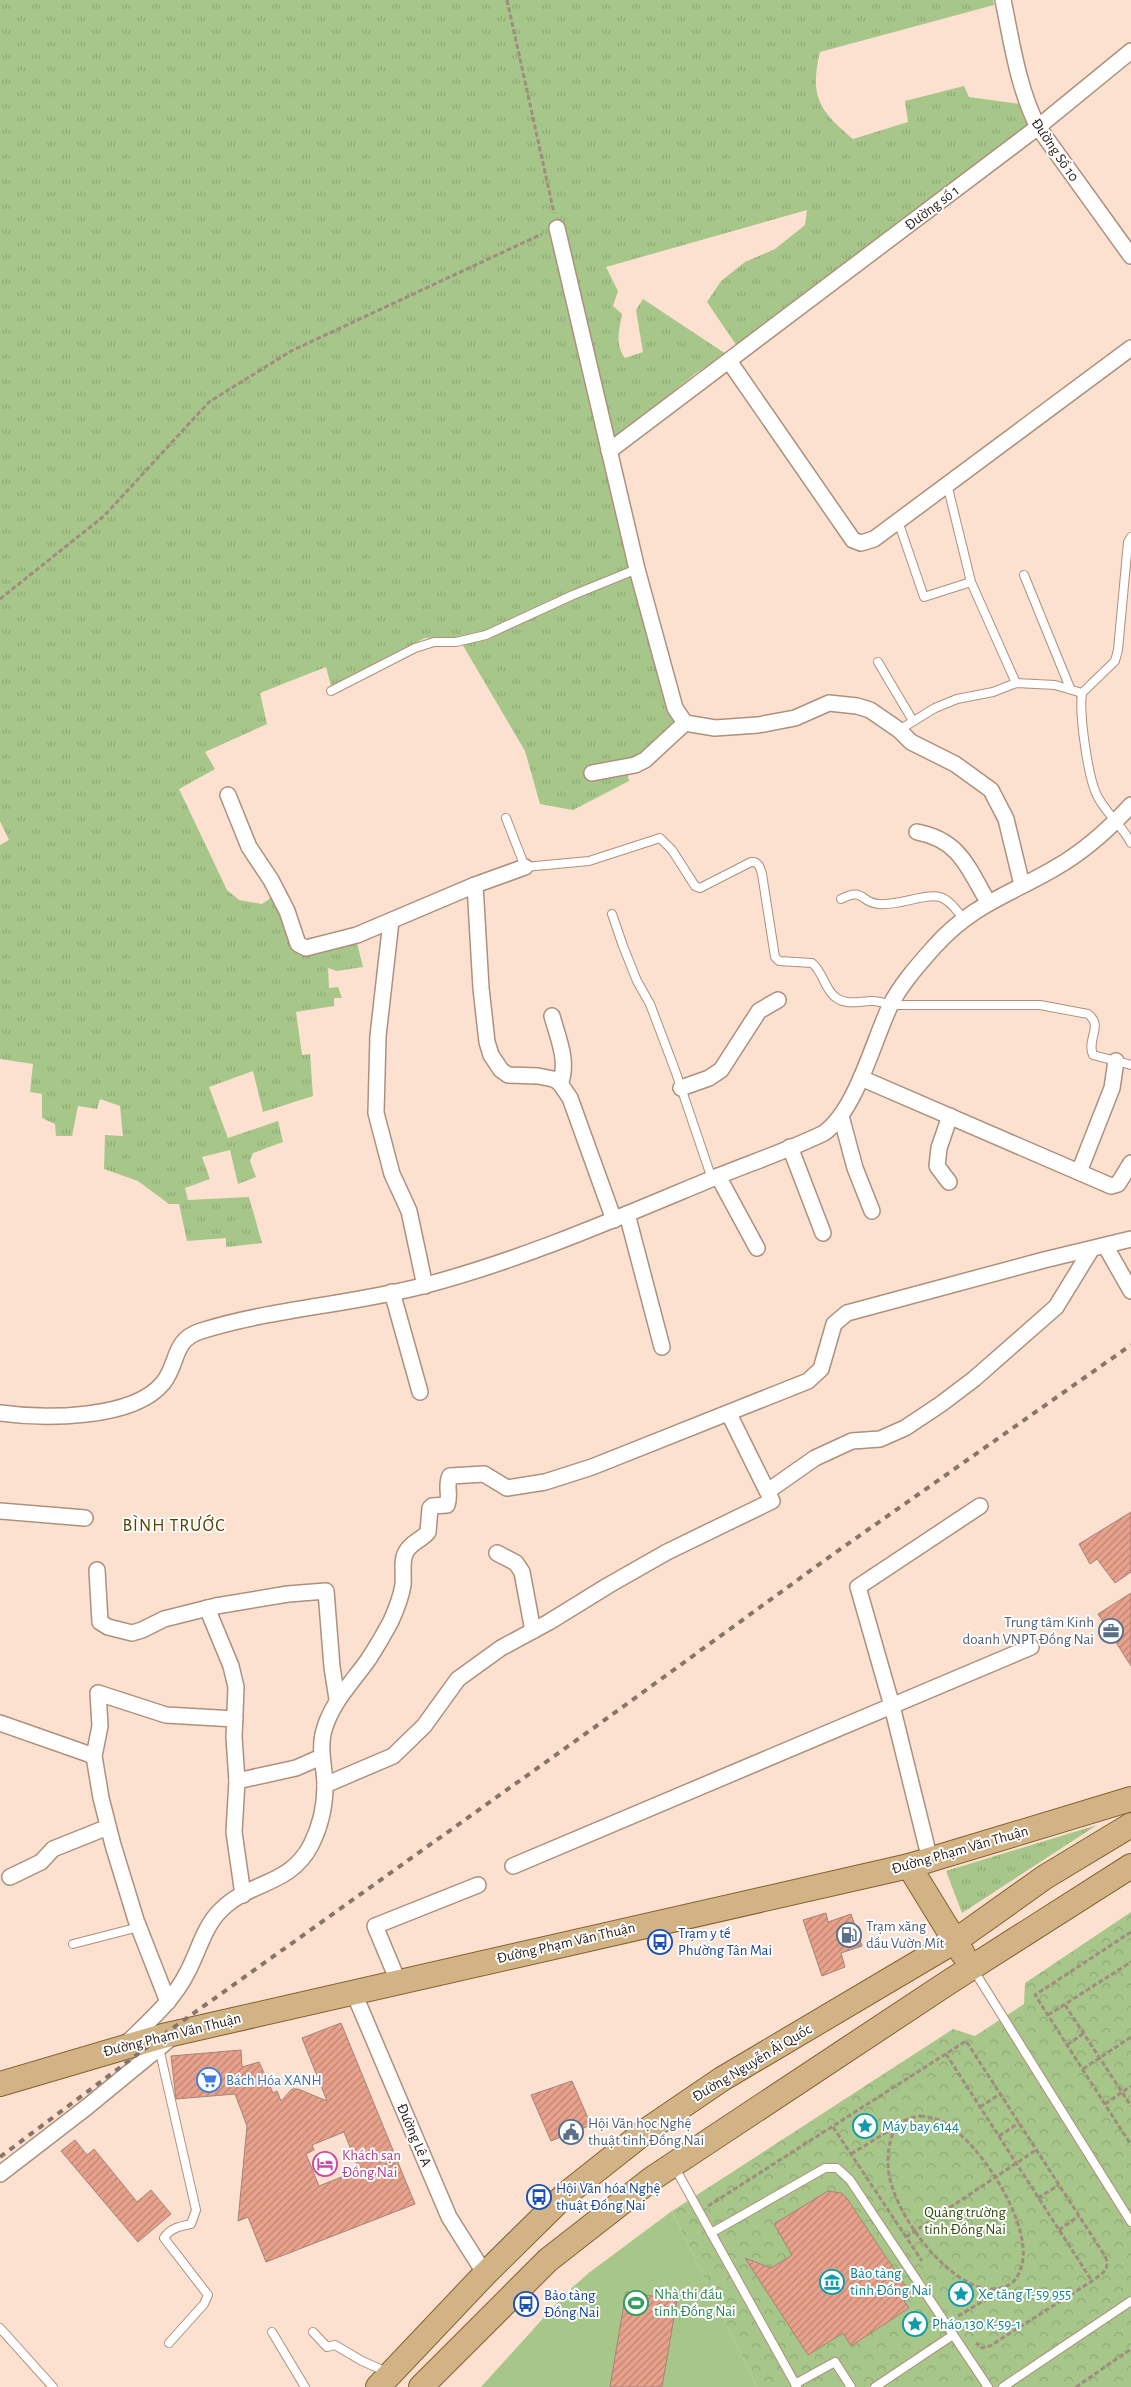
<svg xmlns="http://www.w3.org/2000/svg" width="1131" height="2387" font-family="'Alegreya Sans',sans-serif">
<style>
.grass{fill:url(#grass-tufts)}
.park{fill:url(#park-crowns)}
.pitch{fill:#a7c689}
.building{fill:url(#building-hatch);stroke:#a68378;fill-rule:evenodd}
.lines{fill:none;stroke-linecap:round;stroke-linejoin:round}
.lane-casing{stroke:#ae907c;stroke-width:10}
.street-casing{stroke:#ae907c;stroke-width:18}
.primary-casing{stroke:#85602d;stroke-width:26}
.path{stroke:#a18c7f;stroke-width:3;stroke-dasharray:5 2.5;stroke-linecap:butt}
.lane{stroke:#fff;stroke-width:8}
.street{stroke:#fff;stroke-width:15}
.primary{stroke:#d2b386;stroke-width:24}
.rail{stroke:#877569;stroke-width:4;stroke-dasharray:6 6;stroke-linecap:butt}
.labels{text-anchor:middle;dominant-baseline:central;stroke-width:4;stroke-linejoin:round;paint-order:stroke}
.street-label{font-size:15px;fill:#2f231b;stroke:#fff}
.service-label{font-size:15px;fill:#4e5e75;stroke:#fff;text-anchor:start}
.transit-label{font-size:15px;fill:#164399;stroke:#fff;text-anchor:start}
.shop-label{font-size:15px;fill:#366cbe;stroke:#fff;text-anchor:start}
.culture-label{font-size:15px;fill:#0d838f;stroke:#fff;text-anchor:start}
.hotel-label{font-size:15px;fill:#b23c85;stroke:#fff;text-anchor:start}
.park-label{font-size:15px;fill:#314d0a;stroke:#fff}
.leisure-label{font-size:15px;fill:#27864d;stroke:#fff;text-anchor:start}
.quarter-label{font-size:18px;letter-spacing:1px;fill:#564200;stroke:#fff}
</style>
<defs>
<pattern id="grass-tufts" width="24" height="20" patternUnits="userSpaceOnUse" patternTransform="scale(1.25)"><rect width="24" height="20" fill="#a7c689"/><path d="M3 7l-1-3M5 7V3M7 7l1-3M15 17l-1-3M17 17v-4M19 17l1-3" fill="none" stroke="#90aa76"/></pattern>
<pattern id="park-crowns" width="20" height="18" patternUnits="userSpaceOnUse" patternTransform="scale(1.25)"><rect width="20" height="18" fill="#a7c689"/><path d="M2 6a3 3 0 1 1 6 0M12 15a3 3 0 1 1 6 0" fill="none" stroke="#90aa76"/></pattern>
<pattern id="building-hatch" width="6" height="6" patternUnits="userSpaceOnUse" patternTransform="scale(1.25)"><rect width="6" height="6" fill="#e8a28c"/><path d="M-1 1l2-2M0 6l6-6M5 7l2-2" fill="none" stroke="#bc8472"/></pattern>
</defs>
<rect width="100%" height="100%" fill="#fce1d0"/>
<!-- grass -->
<g class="grass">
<path d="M0,0H993L994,5L820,52C809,97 820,111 853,139L908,122L905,101L964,86L969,97L1019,104L1029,125L737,346L707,302L721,281L745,262L775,249L805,225L807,210L606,267L618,291L613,306L622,314C619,330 615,345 625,358L643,352L636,310L643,299L726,354L696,373L602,449L669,710L676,723L627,772L629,781L573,810L540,804L525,751L458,637L425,638L331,686L326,667L260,693L267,724L205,752L215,769L179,789L227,890L239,900L262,904L272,897L281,914L293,948L302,955H314L357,943L363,967L337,971L328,968L329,988L338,987L342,998H334V1006L296,1012L302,1055L310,1054L313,1096L263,1112L253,1071L209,1087L228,1138L278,1121L283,1142L253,1153L250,1161L256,1177L238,1184L230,1150L202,1157L210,1179L185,1188L188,1200L249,1197L262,1243L226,1247V1238L187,1241L179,1204H169L138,1181L104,1169L105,1135L123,1136L120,1106L100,1099L97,1109L78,1106L72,1136H56L55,1124L42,1118V1094L30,1092L33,1064L0,1059V845L9,840L0,821Z"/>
<polygon points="1097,1825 962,1913 946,1871"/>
</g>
<!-- park -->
<polygon class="park" points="1131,1912 1131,2387 757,2387 672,2211 953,2029 975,2036 1024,2004 1025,1983"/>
<!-- pitch -->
<polygon class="pitch" points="672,2211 757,2387 481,2387 566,2293 590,2272"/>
<!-- building -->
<g class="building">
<polygon points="1131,1512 1131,1572 1115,1583 1097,1559 1090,1564 1079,1544"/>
<polygon points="1131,1593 1131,1666 1098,1614"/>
<polygon points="826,1913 828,1922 851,1914 862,1946 841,1953 845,1967 822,1976 803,1920"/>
<path d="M341,2023L415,2204L266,2262L248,2217L238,2221L247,2126L235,2094L176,2099L171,2056L241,2050L242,2067L259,2062L273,2093L277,2091L281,2101L292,2089H298L327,2101L302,2038ZM344,2132L359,2170L319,2186L306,2154L314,2150L312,2145Z"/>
<polygon points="572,2081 591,2125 551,2141 531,2095"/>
<polygon points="75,2140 87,2155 94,2149 137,2202 151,2190 171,2214 138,2242 61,2151"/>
<polygon points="828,2191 841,2193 846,2197 912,2296 904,2301 909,2308 851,2346 843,2333 808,2355 745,2258 771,2268 792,2255 774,2224"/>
<polygon points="626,2292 677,2300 662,2387 610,2387"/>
</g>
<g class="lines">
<defs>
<g id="lane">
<polyline points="947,484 971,582 1016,683"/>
<polyline points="898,521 924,597 971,582"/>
<path d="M1131,537L1128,542L1118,650L1115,661L1082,693C1079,714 1088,782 1099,799C1108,815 1123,827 1131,843"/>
<polyline points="1024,575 1070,688"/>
<polyline points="878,662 913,721"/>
<polyline points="331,691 415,648 434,642 456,642 486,635 573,595 637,569"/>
<polyline points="899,730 935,708 957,699 993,692 1016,683 1055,685 1082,693"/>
<path d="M506,818L525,867L589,861L660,838L672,850L695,886L700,888L751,862C758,861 760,867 762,874L775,957L779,961L812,963C823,972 824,987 834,996C845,1006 858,1001 872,1001C878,1001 885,1003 891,1005H1040L1088,1014C1104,1026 1086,1039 1093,1055L1131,1065"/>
<path d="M841,899C865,887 860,903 879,904C899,906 925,893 940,897C950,900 957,911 963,918"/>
<polyline points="612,914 623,946 637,981 650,1004 675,1070 712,1179"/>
<polyline points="73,1944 139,1927"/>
<polyline points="973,1969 1131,2222"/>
<path d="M159,2048L196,2210L191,2224C181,2226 170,2228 164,2238L208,2295L204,2304L169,2343"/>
<polyline points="675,2168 797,2387"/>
<polyline points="711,2233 825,2168 837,2168 850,2180 988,2387"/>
<polyline points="0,2328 53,2387"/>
<polyline points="272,2332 305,2387"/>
<polyline points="313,2332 327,2347 335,2345 362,2361 387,2372"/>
<polyline points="795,2384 835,2362 851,2387"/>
<polyline points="875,2387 953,2335"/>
<polyline points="1003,2387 1131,2301"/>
</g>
<g id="street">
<path d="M1003,0C1012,43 1018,88 1038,127L1131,256"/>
<polyline points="557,228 637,569 675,708 685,723 715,728 758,725 795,718 829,703 857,706 870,710 899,730 911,742 955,764 991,790 1006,819 1022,885"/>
<polyline points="729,361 853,540 861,543 874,539 1131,348"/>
<polyline points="609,451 1038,127 1131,51"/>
<polyline points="592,773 635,765 645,760 685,723"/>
<polyline points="228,795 249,847 271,880 287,911 298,944 306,948 357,935 475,885 525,867"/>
<path d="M917,832C960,840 968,868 988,902"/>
<polyline points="475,885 481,988 487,1042 491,1055 501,1070 508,1075 538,1076 553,1079 559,1082 570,1098 614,1220"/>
<polyline points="391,921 378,1036 376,1113 392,1174 409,1211 425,1286"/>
<path d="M552,1016C558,1038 569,1062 560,1084"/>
<polyline points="861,1078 1111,1186 1118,1184 1131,1163"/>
<polyline points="681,1088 709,1078 721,1070 759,1011 778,1000"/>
<polyline points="841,1116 855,1168 872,1211"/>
<polyline points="790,1147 823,1233"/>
<polyline points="1079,1172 1112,1088 1116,1061"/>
<polyline points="718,1176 757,1248"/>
<polyline points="949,1182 937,1166 939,1148 950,1116"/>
<polyline points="627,1214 662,1347"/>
<polyline points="1106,1247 1131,1291"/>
<polyline points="392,1292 420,1392"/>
<path d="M0,1413C42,1419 133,1420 163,1383C179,1363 172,1340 201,1331C274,1308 352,1305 426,1285C521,1260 613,1220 704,1182C744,1165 785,1152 824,1133C856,1110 873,1042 890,1006C900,985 920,963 935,946C973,904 1009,895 1055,868C1083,852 1109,829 1131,805"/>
<polyline points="768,1491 815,1458 852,1441 880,1439 905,1428 941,1404 974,1379 1056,1307 1091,1250"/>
<polyline points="0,1511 85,1518"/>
<polyline points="497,1553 516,1563 522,1572 533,1631"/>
<polyline points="97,1570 100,1622 108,1627 132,1633 142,1630 164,1619 216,1606 288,1594 326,1591 332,1667 337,1699"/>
<polyline points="207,1608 231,1666 236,1687 234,1737 237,1781 296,1768 321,1757"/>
<polyline points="0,1723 94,1756"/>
<polyline points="237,1781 234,1832 243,1895"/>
<polyline points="325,1785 393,1756 424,1726 458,1679 501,1648 549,1622 609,1585 667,1552 772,1501 729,1414"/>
<polyline points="930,1860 892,1706 858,1587 980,1506"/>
<polyline points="513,1866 1031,1647"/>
<polyline points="10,1877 41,1862 53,1849 108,1827"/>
<polyline points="398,1981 375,1926 478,1885"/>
<polyline points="353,1991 449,2217 485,2274"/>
<polyline points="168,2002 136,1920 113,1845 101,1798 94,1756 100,1726 98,1693 166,1715 235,1719"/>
<path d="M126,2044C148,2022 173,2001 187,1973C198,1953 204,1926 221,1910C249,1881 290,1886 311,1845C320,1827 325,1806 325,1786C325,1768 319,1753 323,1734C330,1704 351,1684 368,1660C376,1648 384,1634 391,1621C396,1610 401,1597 403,1585C404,1575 401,1560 406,1552C411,1542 422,1540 428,1532L430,1508L432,1506L447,1505C451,1495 445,1485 450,1476L484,1474L507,1488L545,1482L592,1467L808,1381L821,1369L834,1324L847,1313L1044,1260L1131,1239"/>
<polyline points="0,2174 87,2107 171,2038"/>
</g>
<g id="primary">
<polyline points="909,1866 963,1954"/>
<polyline points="0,2084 163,2036 909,1866 1131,1799"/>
<polyline points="378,2387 485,2274 565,2195 647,2130 722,2079 955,1941 1045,1877 1131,1825"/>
<polyline points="421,2387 548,2260 653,2178 949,1982 1131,1866"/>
</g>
</defs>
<!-- lane casing -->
<use href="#lane" class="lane-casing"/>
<!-- street casing -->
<use href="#street" class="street-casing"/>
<!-- primary casing -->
<use href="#primary" class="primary-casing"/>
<!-- path -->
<g class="path">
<polyline points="507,0 554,213"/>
<polyline points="0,599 104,516 209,402 291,351 542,234"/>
<polyline points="1131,1932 1035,1995 1131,2145"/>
<polyline points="1065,2005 1131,2106"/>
<polyline points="1048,2015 1131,1962"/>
<polyline points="1067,2045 1084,2033"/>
<polyline points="946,2054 1092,2281"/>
<polyline points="1083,2069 1131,2037"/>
<polyline points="1105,2104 1131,2086"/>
<polyline points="980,2107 1000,2094"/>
<path d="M920,2116C929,2117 937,2118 945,2123C980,2143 1032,2223 1022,2264C1019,2275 1016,2283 1004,2287C997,2289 990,2290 982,2288C945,2278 904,2224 893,2189C888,2176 887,2162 889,2148C892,2128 900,2119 920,2116Z"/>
<polyline points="833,2127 922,2261"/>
<polyline points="999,2136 1019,2123"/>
<polyline points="851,2154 895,2127"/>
<polyline points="1038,2198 1059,2185"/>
<path d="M708,2206L966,2041L1105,2256C1111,2269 1102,2274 1092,2281L990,2346L982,2348L976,2343"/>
<polyline points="1059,2230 1079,2216"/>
<polyline points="906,2237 1036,2150"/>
<polyline points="958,2316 1005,2288"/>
<polyline points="1076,2387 1131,2349"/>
</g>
<!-- lane -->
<use href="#lane" class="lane"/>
<!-- street -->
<use href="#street" class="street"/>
<!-- primary -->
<use href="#primary" class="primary"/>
<!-- rail -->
<polyline class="rail" points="0,2157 166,2033 595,1727 832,1555 1131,1345"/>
</g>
<!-- icons -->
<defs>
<symbol id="office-ring" viewBox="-11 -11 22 22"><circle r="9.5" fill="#fff" stroke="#5c6f8a" stroke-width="1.5"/><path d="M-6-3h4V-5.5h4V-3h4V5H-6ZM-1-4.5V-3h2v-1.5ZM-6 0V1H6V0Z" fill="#5c6f8a"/></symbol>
<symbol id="fuel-ring" viewBox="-11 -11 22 22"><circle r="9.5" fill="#fff" stroke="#5c6f8a" stroke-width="1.5"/><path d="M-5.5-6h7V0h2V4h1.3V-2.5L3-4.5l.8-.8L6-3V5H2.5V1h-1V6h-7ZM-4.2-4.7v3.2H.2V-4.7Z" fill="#5c6f8a"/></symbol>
<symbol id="bus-ring" viewBox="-11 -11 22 22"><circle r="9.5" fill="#fff" stroke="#1a4fb4" stroke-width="1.5"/><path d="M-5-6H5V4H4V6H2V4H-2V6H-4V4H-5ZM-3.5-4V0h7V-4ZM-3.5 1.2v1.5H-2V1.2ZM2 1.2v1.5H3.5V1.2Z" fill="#1a4fb4"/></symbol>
<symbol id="supermarket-ring" viewBox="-11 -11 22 22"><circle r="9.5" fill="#fff" stroke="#3f7fe0" stroke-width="1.5"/><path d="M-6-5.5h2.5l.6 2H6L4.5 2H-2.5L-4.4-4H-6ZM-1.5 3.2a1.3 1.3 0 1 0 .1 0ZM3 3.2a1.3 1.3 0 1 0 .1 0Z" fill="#3f7fe0"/></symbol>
<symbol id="sight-ring" viewBox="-11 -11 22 22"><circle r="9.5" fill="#fff" stroke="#0f9aa8" stroke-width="1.5"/><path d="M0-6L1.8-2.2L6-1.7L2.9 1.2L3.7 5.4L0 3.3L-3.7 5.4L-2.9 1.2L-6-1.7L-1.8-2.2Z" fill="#0f9aa8"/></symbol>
<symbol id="civic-ring" viewBox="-11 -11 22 22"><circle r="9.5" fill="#fff" stroke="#5c6f8a" stroke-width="1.5"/><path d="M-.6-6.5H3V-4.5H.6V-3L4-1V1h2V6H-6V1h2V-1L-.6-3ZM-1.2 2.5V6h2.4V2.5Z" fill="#5c6f8a"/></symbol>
<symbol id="hotel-ring" viewBox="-11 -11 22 22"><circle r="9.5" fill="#fff" stroke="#d1479c" stroke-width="1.5"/><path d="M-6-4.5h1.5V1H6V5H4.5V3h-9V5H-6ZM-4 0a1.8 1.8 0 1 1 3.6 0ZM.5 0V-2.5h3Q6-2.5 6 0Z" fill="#d1479c"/></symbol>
<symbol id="museum-ring" viewBox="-11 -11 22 22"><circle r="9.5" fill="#fff" stroke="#0f9aa8" stroke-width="1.5"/><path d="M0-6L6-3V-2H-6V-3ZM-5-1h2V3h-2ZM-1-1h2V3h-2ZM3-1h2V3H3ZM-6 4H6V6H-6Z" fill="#0f9aa8"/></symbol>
<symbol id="stadium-ring" viewBox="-11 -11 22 22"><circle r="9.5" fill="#fff" stroke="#2e9e5b" stroke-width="1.5"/><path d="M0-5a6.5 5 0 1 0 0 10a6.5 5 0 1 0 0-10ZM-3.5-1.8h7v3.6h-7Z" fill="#2e9e5b"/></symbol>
</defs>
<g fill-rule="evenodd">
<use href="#office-ring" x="1097" y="1617" width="28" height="28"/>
<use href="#fuel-ring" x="835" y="1921" width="28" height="28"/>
<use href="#bus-ring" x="646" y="1928" width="28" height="28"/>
<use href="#supermarket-ring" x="195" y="2066" width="28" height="28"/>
<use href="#sight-ring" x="851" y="2112" width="28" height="28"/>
<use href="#civic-ring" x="557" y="2118" width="28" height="28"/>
<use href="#hotel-ring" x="311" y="2150" width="28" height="28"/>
<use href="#bus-ring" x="525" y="2183" width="28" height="28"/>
<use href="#museum-ring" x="818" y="2268" width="28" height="28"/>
<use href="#sight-ring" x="947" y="2280" width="28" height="28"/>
<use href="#stadium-ring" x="622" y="2289" width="28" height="28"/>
<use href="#bus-ring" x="512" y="2290" width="28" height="28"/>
<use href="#sight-ring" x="901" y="2310" width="28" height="28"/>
</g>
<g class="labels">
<!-- street labels -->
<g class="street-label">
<text transform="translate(1055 150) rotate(56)">Đường Số 10</text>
<text transform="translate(932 208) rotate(-37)">Đường số 1</text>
<text transform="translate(960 1850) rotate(-16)">Đường Phạm Văn Thuận</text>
<text transform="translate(566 1943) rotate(-13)">Đường Phạm Văn Thuận</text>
<text transform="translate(172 2035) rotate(-14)">Đường Phạm Văn Thuận</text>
<text transform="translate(752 2063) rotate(-31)">Đường Nguyễn Ái Quốc</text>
<text transform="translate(414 2135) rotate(67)">Đường Lê A</text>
</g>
<!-- service labels -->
<g class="service-label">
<text x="1094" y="1622" text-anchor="end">Trung tâm Kinh<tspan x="1094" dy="17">doanh VNPT Đồng Nai</tspan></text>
<text x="866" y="1926">Trạm xăng<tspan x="866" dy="17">dầu Vườn Mít</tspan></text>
<text x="588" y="2123">Hội Văn học Nghệ<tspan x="588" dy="17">thuật tỉnh Đồng Nai</tspan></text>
</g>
<!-- transit labels -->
<g class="transit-label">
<text x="678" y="1933">Trạm y tế<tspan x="678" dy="17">Phường Tân Mai</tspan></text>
<text x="556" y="2188">Hội Văn hóa Nghệ<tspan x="556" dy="17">thuật Đồng Nai</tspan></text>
<text x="544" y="2295">Bảo tàng<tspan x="544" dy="17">Đồng Nai</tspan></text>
</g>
<!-- shop labels -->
<g class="shop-label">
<text x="226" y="2080">Bách Hóa XANH</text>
</g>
<!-- culture labels -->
<g class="culture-label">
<text x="882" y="2126">Máy bay 6144</text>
<text x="850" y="2273">Bảo tàng<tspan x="850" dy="17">tỉnh Đồng Nai</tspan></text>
<text x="978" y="2294">Xe tăng T-59 955</text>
<text x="932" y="2324">Pháo 130 K-59-1</text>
</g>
<!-- hotel labels -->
<g class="hotel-label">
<text x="342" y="2155">Khách sạn<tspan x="342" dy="17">Đồng Nai</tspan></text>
</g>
<!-- park labels -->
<g class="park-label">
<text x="965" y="2212">Quảng trường<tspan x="965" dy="17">tỉnh Đồng Nai</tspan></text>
</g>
<!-- leisure labels -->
<g class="leisure-label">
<text x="654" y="2294">Nhà thi đấu<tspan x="654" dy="17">tỉnh Đồng Nai</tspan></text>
</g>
<!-- quarter labels -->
<g class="quarter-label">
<text x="174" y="1526">BÌNH TRƯỚC</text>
</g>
</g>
</svg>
